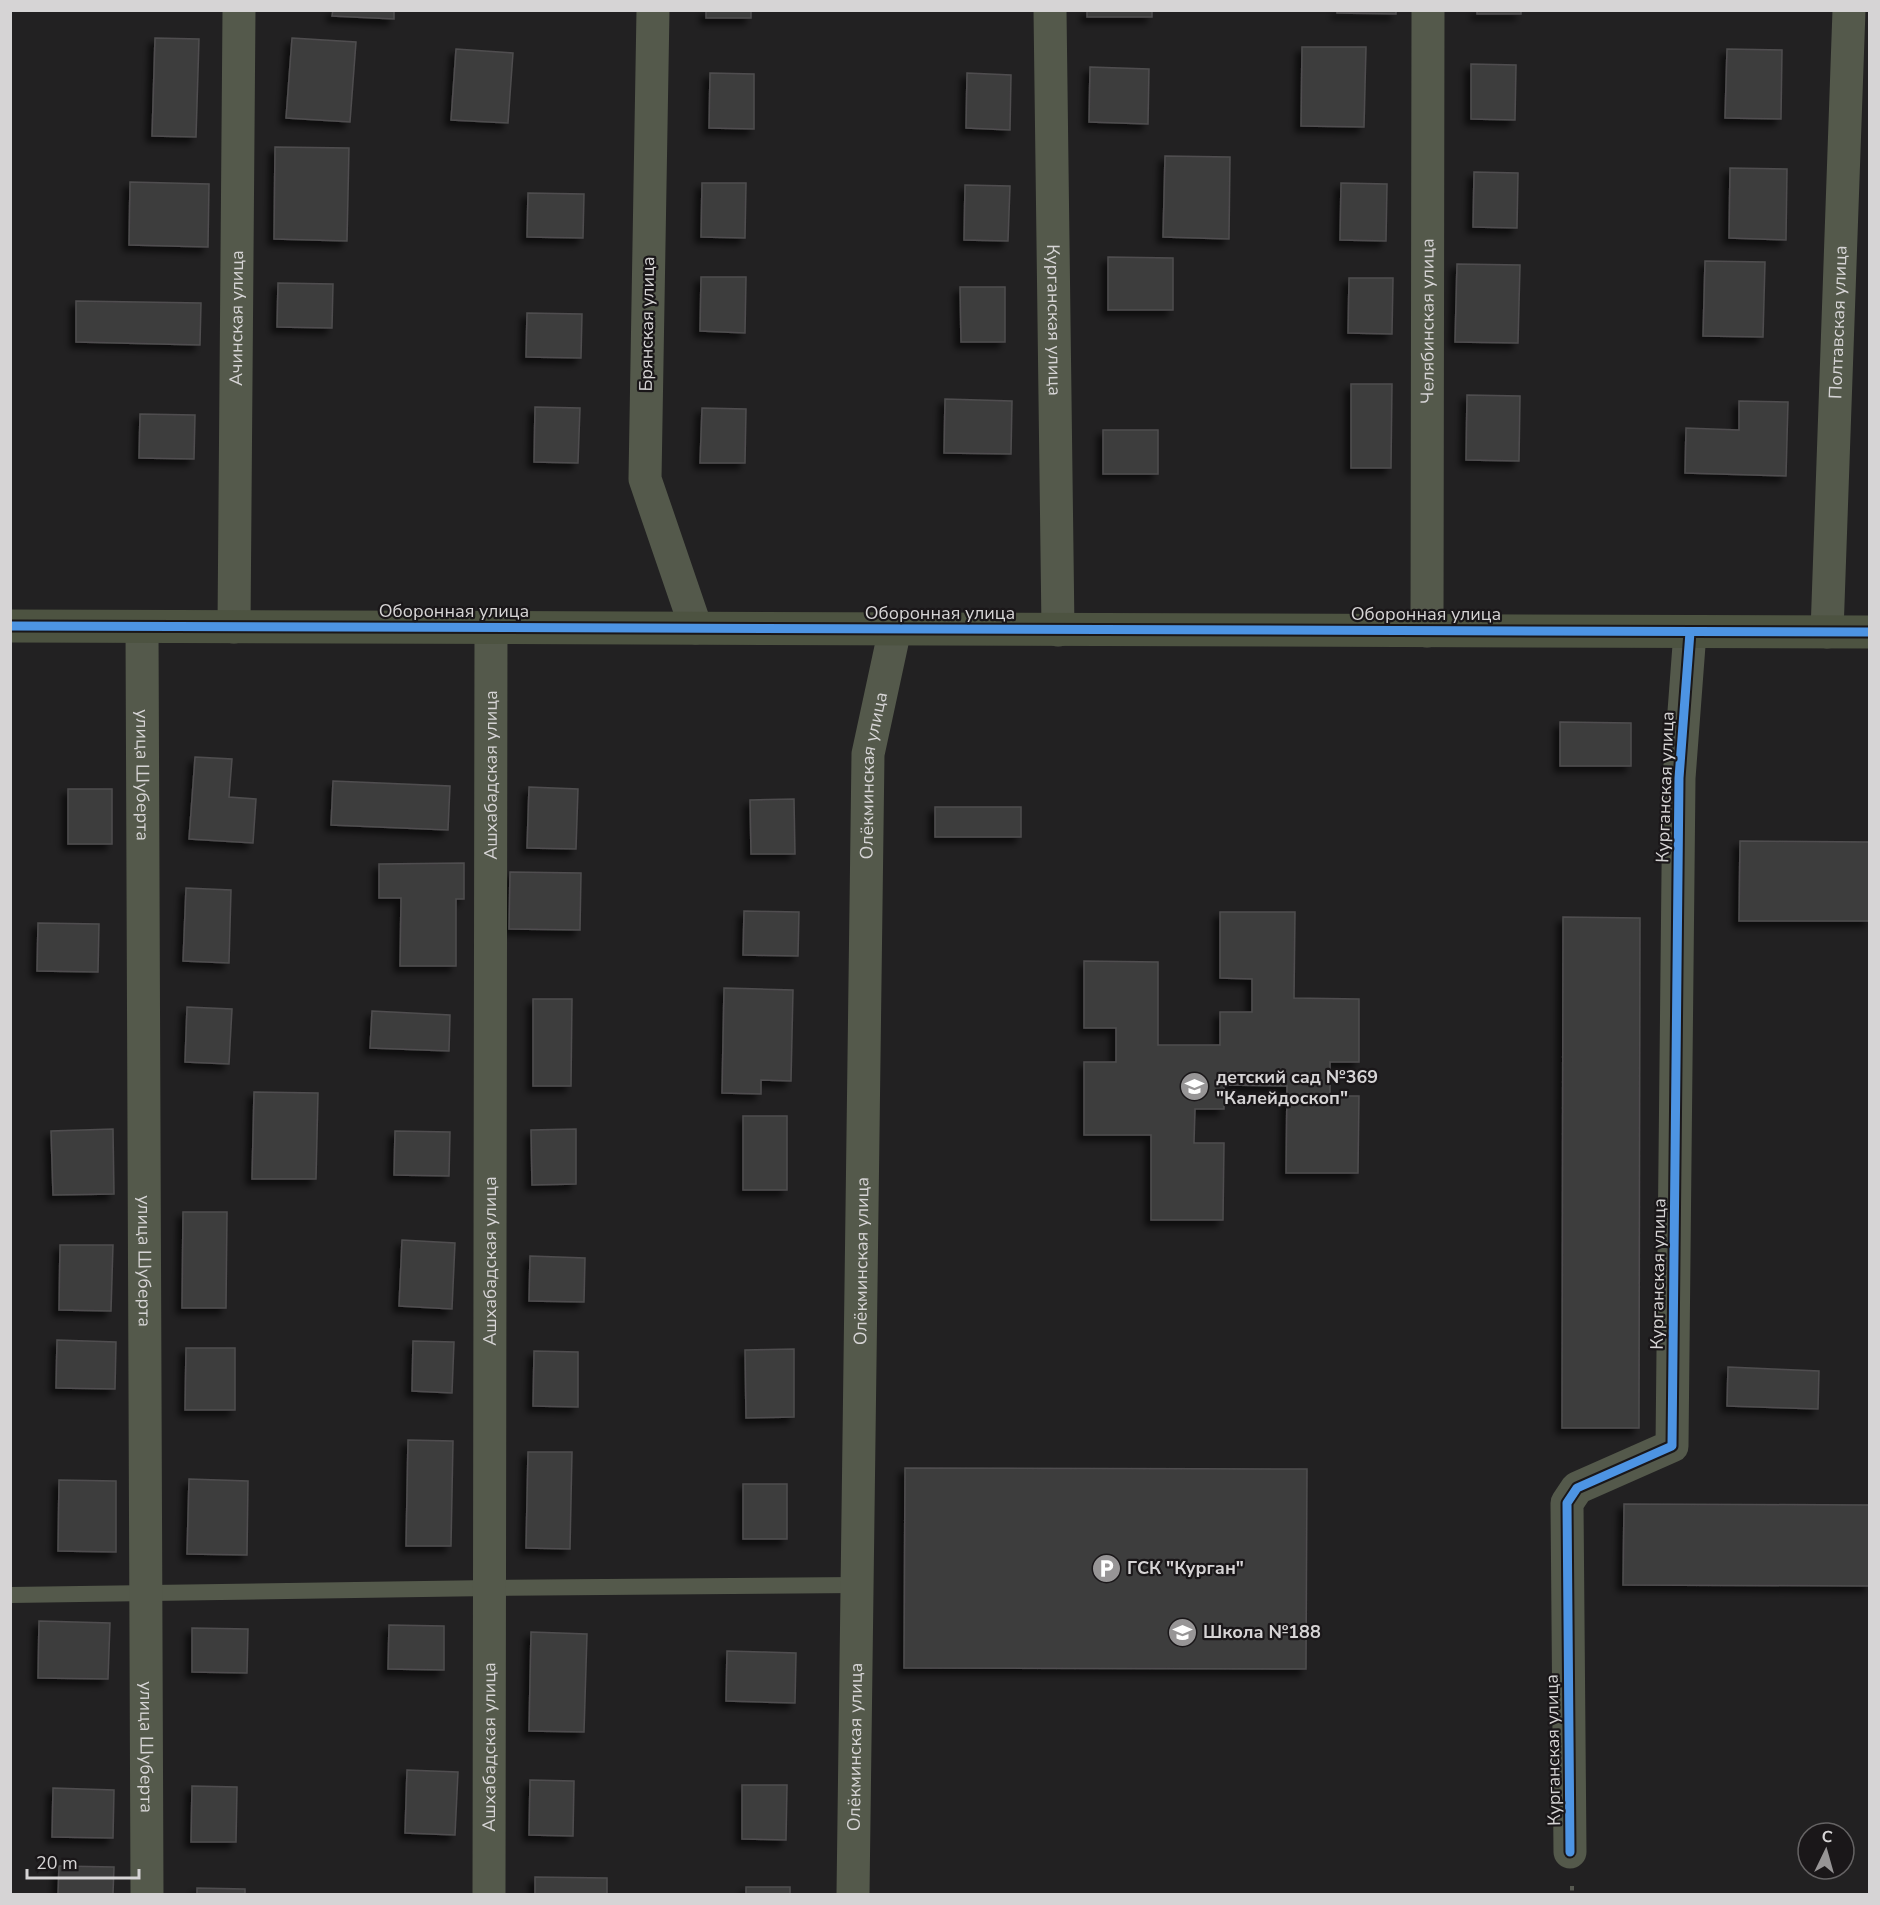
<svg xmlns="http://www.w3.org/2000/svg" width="1880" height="1905" font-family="'Nunito Sans',sans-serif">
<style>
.building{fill:#3e3c3e;stroke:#4f4e4f;stroke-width:1.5;filter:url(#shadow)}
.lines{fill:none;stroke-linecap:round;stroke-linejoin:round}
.path{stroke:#585a52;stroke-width:4;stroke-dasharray:4.5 3;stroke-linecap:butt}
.lane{stroke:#54594b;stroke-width:16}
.street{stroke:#54594b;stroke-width:33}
.secondary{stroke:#4d5341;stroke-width:33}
.cycleway-casing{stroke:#1a1719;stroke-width:13}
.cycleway{stroke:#4d94e3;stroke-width:9}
.labels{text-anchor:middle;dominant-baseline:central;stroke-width:4.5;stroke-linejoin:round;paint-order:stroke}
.street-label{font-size:18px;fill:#d6d4d5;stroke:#1a1719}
.poi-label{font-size:18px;font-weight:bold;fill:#d6d4d5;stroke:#1a1719;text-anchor:start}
</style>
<defs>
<filter id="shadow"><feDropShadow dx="-5.5" dy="5.5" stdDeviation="3" flood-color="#0009"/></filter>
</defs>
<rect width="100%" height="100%" fill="#222122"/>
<!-- building -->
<g class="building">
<polygon points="333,10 394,10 394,19 332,16"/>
<rect x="706" y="10" width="45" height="8"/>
<rect x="1087" y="10" width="65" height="7"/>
<polygon points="1337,10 1396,10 1396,14 1337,13"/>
<rect x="1477" y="10" width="44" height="4"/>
<polygon points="155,38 199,39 196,137 152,136"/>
<polygon points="292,38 356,42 350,122 286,118"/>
<polygon points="1302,47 1366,47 1364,127 1301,126"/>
<polygon points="456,49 513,53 508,123 451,120"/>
<polygon points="1727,49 1782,50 1781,119 1725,118"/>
<polygon points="1471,64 1516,65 1515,120 1471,119"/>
<polygon points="1090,67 1149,69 1148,124 1089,122"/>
<polygon points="710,73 754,74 754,129 709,128"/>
<polygon points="967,73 1011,75 1010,130 966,128"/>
<polygon points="275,147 349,148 347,241 274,239"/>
<polygon points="1165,156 1230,157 1229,239 1163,237"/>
<polygon points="1730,168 1787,169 1786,240 1729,238"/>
<polygon points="1474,172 1518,173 1517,228 1473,227"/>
<polygon points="130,182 209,184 208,247 129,245"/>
<polygon points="702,183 746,183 745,238 701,237"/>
<polygon points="1341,183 1387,184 1386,241 1340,240"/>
<polygon points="965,185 1010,186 1008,241 964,240"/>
<polygon points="528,193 584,194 583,238 527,237"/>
<polygon points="1108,257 1173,258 1173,310 1108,310"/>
<polygon points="1705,261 1765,262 1763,337 1703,336"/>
<polygon points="1457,264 1520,265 1518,343 1455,342"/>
<polygon points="701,277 746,277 745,333 700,331"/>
<polygon points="1349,278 1393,278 1392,334 1348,333"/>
<polygon points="278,283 333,284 332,328 277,327"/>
<polygon points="960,287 1005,287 1005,342 961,342"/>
<polygon points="76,301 201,303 200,345 76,342"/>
<polygon points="527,313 582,314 581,358 526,357"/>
<polygon points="1351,384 1392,384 1391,468 1351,468"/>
<polygon points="1467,395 1520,396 1519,461 1466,460"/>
<polygon points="945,399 1012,401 1011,454 944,453"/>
<polygon points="1739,401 1788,402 1786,476 1685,473 1686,428 1739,430"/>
<polygon points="535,407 580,408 578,463 534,462"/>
<polygon points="702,408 746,409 745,463 700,463"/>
<polygon points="140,414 195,415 194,459 139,458"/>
<rect x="1103" y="430" width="55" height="44"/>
<polygon points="1560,722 1631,723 1631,766 1560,766"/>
<polygon points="195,757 232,759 229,797 256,799 253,843 189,839"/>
<polygon points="333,781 450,786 448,830 331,825"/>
<polygon points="529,787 578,789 576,849 527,848"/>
<rect x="68" y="789" width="44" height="55"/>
<polygon points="794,799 795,854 751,854 750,800"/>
<rect x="935" y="807" width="86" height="30"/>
<polygon points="1740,841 1870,842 1870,921 1739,921"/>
<polygon points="464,863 464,899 456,899 456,966 400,966 401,898 379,898 379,864"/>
<polygon points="510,872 581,873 580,930 509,929"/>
<polygon points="186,888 231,890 229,963 183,961"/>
<polygon points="744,911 799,912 798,956 743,955"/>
<polygon points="1220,912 1295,912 1294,998 1359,999 1359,1062 1330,1062 1330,1096 1359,1096 1358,1173 1286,1173 1287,1086 1224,1085 1224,1109 1195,1109 1194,1143 1224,1143 1223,1220 1151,1220 1151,1135 1084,1135 1084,1062 1116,1062 1116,1028 1084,1028 1084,961 1158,962 1158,1045 1220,1045 1220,1012 1252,1012 1252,979 1220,978"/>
<polygon points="1563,917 1640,918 1639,1428 1562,1428"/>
<polygon points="38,923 99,924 98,972 37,971"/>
<polygon points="724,988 793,990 791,1081 761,1080 761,1094 722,1093"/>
<polygon points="533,999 572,999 571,1086 533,1086"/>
<polygon points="187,1007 232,1009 229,1064 185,1062"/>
<polygon points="372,1011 450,1015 449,1051 370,1048"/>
<polygon points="254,1092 318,1093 316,1179 252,1179"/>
<rect x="743" y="1116" width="44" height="74"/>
<polygon points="113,1129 114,1194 53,1195 51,1131"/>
<polygon points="576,1129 576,1184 532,1185 531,1130"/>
<polygon points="395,1131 450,1132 449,1176 394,1175"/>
<polygon points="183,1212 227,1212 226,1308 182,1308"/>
<polygon points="402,1240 455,1243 452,1309 399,1306"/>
<polygon points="60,1245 113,1245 111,1311 59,1310"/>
<polygon points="530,1256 585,1258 584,1302 529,1301"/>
<polygon points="57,1340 116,1342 115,1389 56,1388"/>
<polygon points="413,1341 454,1342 452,1393 412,1391"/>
<polygon points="186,1348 235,1348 235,1410 185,1410"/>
<polygon points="794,1349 794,1417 746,1418 745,1350"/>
<polygon points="534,1351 578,1352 578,1407 533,1406"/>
<polygon points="1728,1367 1819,1371 1818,1409 1727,1406"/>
<polygon points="408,1440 453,1441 451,1546 406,1546"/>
<polygon points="528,1452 572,1452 570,1549 526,1548"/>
<polygon points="905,1468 1307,1469 1306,1669 904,1668"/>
<polygon points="189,1479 248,1481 247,1555 187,1554"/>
<polygon points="59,1480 116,1481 116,1552 58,1551"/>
<rect x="743" y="1484" width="44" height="55"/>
<polygon points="1624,1504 1870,1505 1870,1586 1623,1585"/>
<polygon points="39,1621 110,1623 108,1679 38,1678"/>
<polygon points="389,1625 444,1626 444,1670 388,1669"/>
<polygon points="192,1628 248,1629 247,1673 192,1672"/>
<polygon points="531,1632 587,1634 584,1732 529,1731"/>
<polygon points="727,1651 796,1653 795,1703 726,1701"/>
<polygon points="407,1770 458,1772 455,1835 405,1833"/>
<polygon points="530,1780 574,1781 573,1836 529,1835"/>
<polygon points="742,1785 787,1785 786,1840 742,1839"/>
<polygon points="192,1786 237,1787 236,1842 191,1842"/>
<polygon points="53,1788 114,1790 113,1838 52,1837"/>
<polygon points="59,1866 114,1867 113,1894 58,1894"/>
<polygon points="535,1877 607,1878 607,1894 535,1894"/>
<rect x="746" y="1887" width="44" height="7"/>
<polygon points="197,1888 245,1889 245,1894 197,1894"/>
</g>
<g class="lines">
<!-- path -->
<polyline class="path" points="1572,1886 1572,1894"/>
<!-- lane -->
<polyline class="lane" points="10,1595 491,1588 858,1585"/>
<!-- street -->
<g class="street">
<polyline points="653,10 645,479 696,628"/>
<path id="s1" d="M1050,10L1058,630"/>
<path id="s2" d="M142,627L147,1894"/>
<path id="s3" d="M234,627L239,10"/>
<path id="s4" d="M1427,631L1428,10"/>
<path id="s5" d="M1827,632L1849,10"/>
<polyline points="1570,1852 1567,1503 1577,1488 1672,1446 1679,778 1690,632"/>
<path id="s6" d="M489,1894L491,628"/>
<path id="s7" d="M853,1894L868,754L895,629"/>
</g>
<!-- secondary -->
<polyline class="secondary" points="10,626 1870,632"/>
<defs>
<g id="cycleway">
<polyline points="10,626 1870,632"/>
<polyline points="1570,1852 1567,1503 1577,1488 1672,1446 1679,778 1690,632"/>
</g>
</defs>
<!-- cycleway casing -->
<use href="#cycleway" class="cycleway-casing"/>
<!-- cycleway -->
<use href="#cycleway" class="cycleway"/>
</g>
<!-- icons -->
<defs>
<symbol id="school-disc" viewBox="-11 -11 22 22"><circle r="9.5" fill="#979596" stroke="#1a1719"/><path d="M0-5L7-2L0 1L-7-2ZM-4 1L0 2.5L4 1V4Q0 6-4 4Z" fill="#fff"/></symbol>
<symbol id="parking-disc" viewBox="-11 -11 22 22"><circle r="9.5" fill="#979596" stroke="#1a1719"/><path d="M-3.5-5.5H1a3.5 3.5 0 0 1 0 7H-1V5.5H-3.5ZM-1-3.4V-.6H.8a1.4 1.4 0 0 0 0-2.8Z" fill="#fff"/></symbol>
</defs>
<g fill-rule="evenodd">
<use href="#school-disc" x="1178" y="1070" width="33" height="33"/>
<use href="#parking-disc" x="1090" y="1552" width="33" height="33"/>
<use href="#school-disc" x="1166" y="1616" width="33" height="33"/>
</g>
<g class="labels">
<!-- street labels -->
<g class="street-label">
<text stroke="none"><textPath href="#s3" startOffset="309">Ачинская улица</textPath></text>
<text stroke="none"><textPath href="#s1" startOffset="310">Курганская улица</textPath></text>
<text stroke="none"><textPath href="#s4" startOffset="310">Челябинская улица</textPath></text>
<text stroke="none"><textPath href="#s5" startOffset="310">Полтавская улица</textPath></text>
<text transform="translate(647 324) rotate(-89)">Брянская улица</text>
<text x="454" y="611">Оборонная улица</text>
<text x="940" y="613">Оборонная улица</text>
<text x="1426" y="614">Оборонная улица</text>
<text stroke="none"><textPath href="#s2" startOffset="148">улица Шуберта</textPath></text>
<text stroke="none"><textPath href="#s6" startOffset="1119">Ашхабадская улица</textPath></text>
<text stroke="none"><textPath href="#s7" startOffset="1119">Олёкминская улица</textPath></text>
<text transform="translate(1665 787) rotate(-88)">Курганская улица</text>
<text stroke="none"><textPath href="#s7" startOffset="633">Олёкминская улица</textPath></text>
<text stroke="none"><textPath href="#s2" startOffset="634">улица Шуберта</textPath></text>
<text stroke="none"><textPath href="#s6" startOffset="633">Ашхабадская улица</textPath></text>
<text transform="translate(1658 1274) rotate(-89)">Курганская улица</text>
<text stroke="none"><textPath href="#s7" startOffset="147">Олёкминская улица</textPath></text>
<text stroke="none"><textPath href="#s2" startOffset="1120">улица Шуберта</textPath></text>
<text stroke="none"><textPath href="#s6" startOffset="147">Ашхабадская улица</textPath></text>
<text transform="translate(1553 1750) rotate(-91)">Курганская улица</text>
</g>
<!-- poi labels -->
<g class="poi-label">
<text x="1216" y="1077">детский сад №369<tspan x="1216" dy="21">"Калейдоскоп"</tspan></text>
<text x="1127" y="1568">ГСК "Курган"</text>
<text x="1203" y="1632">Школа №188</text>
</g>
</g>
<!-- border -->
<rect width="1880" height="1905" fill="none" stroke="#d6d4d5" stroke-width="24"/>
<!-- north arrow -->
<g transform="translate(1826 1851) rotate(5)"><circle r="28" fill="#1a1719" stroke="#656364" stroke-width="1.5"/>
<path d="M0-4.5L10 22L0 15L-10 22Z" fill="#979596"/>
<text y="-9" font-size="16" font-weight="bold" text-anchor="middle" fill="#d6d4d5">С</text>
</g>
<!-- scale -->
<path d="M27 1869v9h112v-9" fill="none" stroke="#d6d4d5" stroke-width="3"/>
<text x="36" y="1869" font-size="18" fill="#d6d4d5" stroke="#1a1719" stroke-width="4.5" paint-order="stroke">20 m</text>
</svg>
